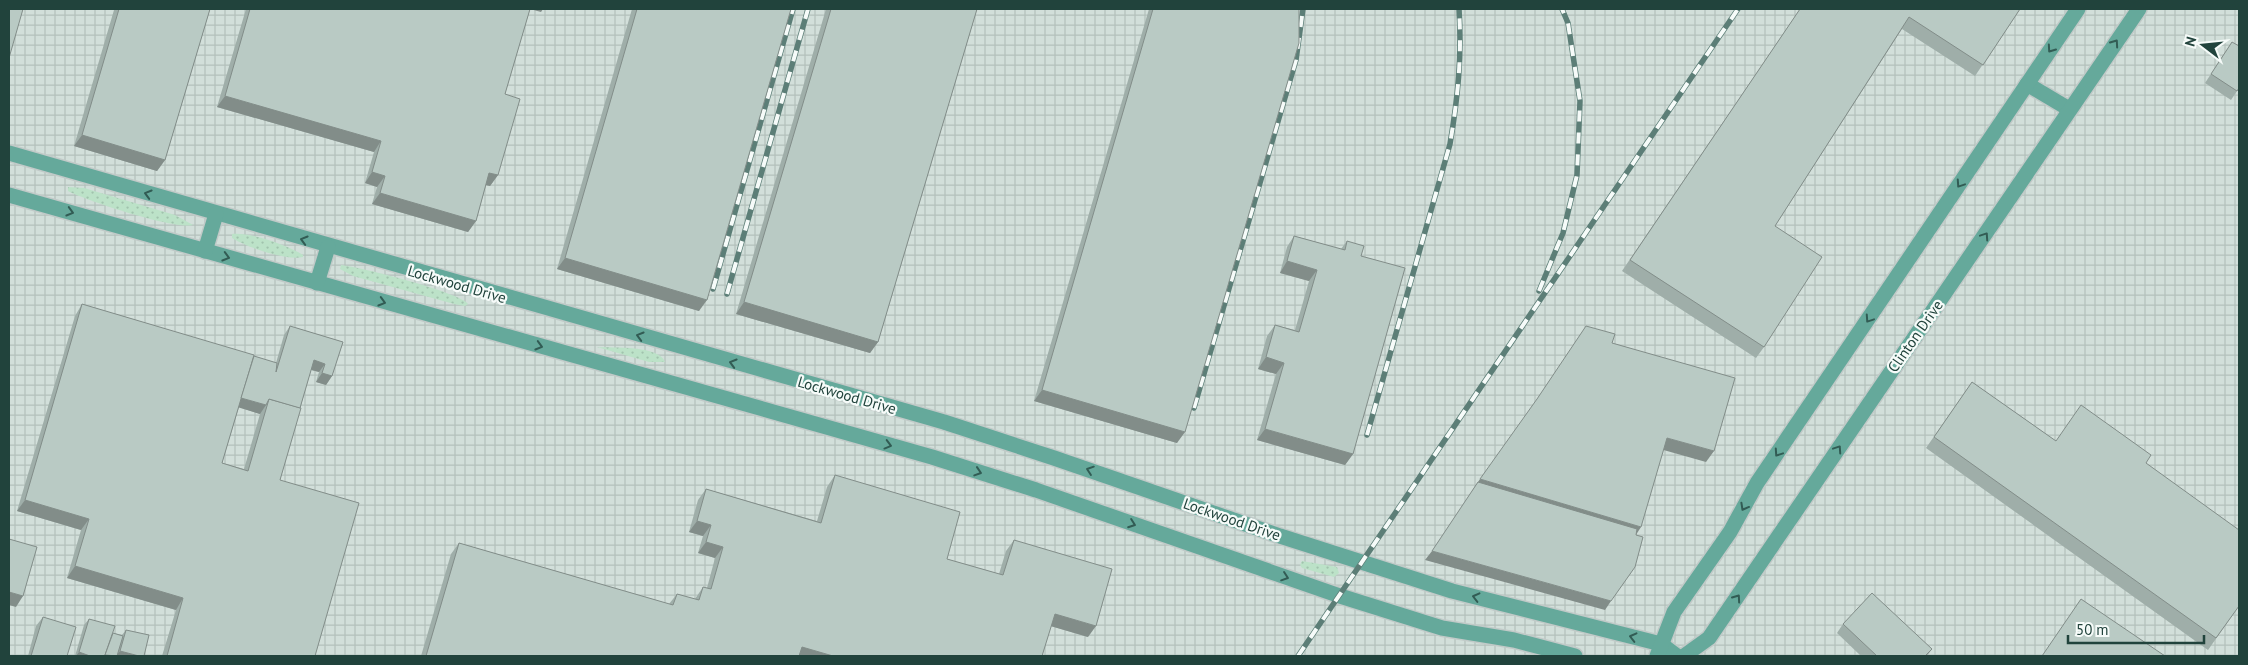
<svg xmlns="http://www.w3.org/2000/svg" width="2248" height="665" font-family="'PT Sans',sans-serif">
<style>
.industrial{fill:url(#industrial-grid)}
.grass{fill:url(#grass-dots)}
.lines{fill:none;stroke-linecap:round;stroke-linejoin:round}
.major-casing{stroke:#c1cac8;stroke-width:18}
.major{stroke:#65a99b;stroke-width:15}
.rail-casing{stroke:#5c7e77;stroke-width:5.5}
.rail{stroke:#f6fbf9;stroke-width:4;stroke-dasharray:11;stroke-linecap:butt}
.wall{fill:#9faea9;fill-rule:evenodd}
.shaded-wall{fill:#828d89}
.building{fill:#b9cac4;stroke:#828d89}
.oneway{stroke:#325c54}
.labels{text-anchor:middle;dominant-baseline:central;stroke-width:4.5;stroke-linejoin:round;paint-order:stroke}
.street-label{font-size:15px;fill:#21433c;stroke:#f6fbf9}
</style>
<defs>
<pattern id="industrial-grid" width="8" height="8" patternUnits="userSpaceOnUse" patternTransform="scale(1.25)"><rect width="8" height="8" fill="#d2dfda"/><path d="M0 4h8M4 0v8" fill="none" stroke="#b4c1bc"/></pattern>
<pattern id="grass-dots" width="8" height="8" patternUnits="userSpaceOnUse" patternTransform="scale(1.25)"><rect width="8" height="8" fill="#bce2c8"/><path d="M2 2h.1M6 6h.1" fill="none" stroke="#a1c3ad" stroke-width="1.8" stroke-linecap="round"/></pattern>
</defs>
<rect width="100%" height="100%" fill="#e4efeb"/>
<!-- industrial -->
<rect class="industrial" x="9" y="9" width="2230" height="647"/>
<!-- grass -->
<g class="grass">
<path d="M68,187L84,188L175,215L193,225C175,230 87,201 68,191Z"/>
<path d="M232,234C251,232 287,245 303,255V257C287,261 246,247 232,238Z"/>
<path d="M341,265C360,267 459,292 468,304L465,306L454,304L353,276L340,269Z"/>
<path d="M597,347C613,348 659,345 665,362H649Z"/>
<polygon points="1302,561 1337,567 1339,573 1334,577 1302,568 1300,565"/>
</g>
<g class="lines">
<defs>
<g id="major">
<polyline points="2027,84 2069,109"/>
<polyline points="9,153 944,422 1054,458 1280,536 1452,591 1661,644 1677,656"/>
<polyline points="9,195 932,457 1036,490 1340,596 1442,628 1514,640 1575,656"/>
<polyline points="205,251 216,214"/>
<polyline points="317,283 328,247"/>
<polyline points="1657,656 1674,612 1730,532 1757,483 2078,9"/>
<polyline points="1684,656 1709,638 2139,9"/>
</g>
</defs>
<!-- major casing -->
<use href="#major" class="major-casing"/>
<!-- major -->
<use href="#major" class="major"/>
<defs>
<g id="rail">
<polyline points="713,289 793,9"/>
<polyline points="1539,291 1563,233 1577,175 1580,101 1568,23 1562,9"/>
<polyline points="727,294 808,9"/>
<polyline points="1194,408 1296,60 1303,9"/>
<path d="M1367,435L1450,144C1458,97 1462,56 1459,9"/>
<polyline points="1298,656 1738,9"/>
</g>
</defs>
<!-- rail casing -->
<use href="#rail" class="rail-casing"/>
<!-- rail -->
<use href="#rail" class="rail"/>
</g>
<!-- wall -->
<g class="wall">
<polygon points="109,9 210,9 165,160 157,171 74,146 114,10"/>
<polygon points="246,9 530,9 505,94 498,175 490,186 486,185 476,221 468,232 372,204 377,187 365,183 374,152 217,107"/>
<polygon points="632,9 791,9 699,311 557,269"/>
<polygon points="826,9 977,9 878,342 870,353 736,314"/>
<polygon points="1149,9 1299,9 1177,443 1034,401"/>
<polygon points="1800,9 2020,9 1975,76 1902,29 1775,226 1764,347 1756,358 1622,271"/>
<polygon points="2232,42 2239,88 2231,100 2205,83"/>
<polygon points="1294,236 1341,249 1347,241 1361,256 1353,454 1345,465 1257,440 1276,374 1258,369 1267,336 1275,325 1295,330 1309,281 1280,273 1287,247"/>
<path d="M82,304L276,363L284,335L290,326L343,342L332,376L326,385L316,382L319,372L311,370L280,480L315,656H162L176,610L67,578L81,530L17,511L75,316ZM239,407L260,414L244,469L222,463Z"/>
<polygon points="1972,382 2056,441 2146,463 2239,606 2208,650 1926,448"/>
<polygon points="835,475 947,559 999,574 1006,551 1014,540 1088,637 1051,626 1042,656 421,656 451,554 459,543 669,604 677,594 695,599 703,587 707,588 715,558 698,553 703,536 689,532 698,500 706,489 817,521 827,487"/>
<polygon points="43,617 67,656 28,656 36,626"/>
<polygon points="89,619 113,633 122,635 126,630 144,656 75,656 84,625"/>
<polygon points="1843,624 1932,649 1927,656 1861,656 1837,633"/>
</g>
<!-- shaded-wall -->
<g class="shaded-wall">
<polygon points="530,9 543,9 541,12"/>
<polygon points="225,96 381,141 374,152 217,107"/>
<polygon points="82,135 165,160 157,171 74,146"/>
<polygon points="372,172 385,176 377,187 365,183"/>
<polygon points="489,173 498,175 490,186 482,184"/>
<polygon points="380,193 476,221 468,232 372,204"/>
<polygon points="565,258 707,300 699,311 557,269"/>
<polygon points="1287,261 1317,270 1309,281 1280,273"/>
<polygon points="744,302 878,342 870,353 736,314"/>
<polygon points="1266,357 1284,363 1276,374 1258,369"/>
<polygon points="314,360 325,364 319,372 308,369"/>
<polygon points="322,373 332,376 326,385 316,382"/>
<polygon points="1042,390 1185,432 1177,443 1034,401"/>
<polygon points="241,398 266,405 260,414 234,406"/>
<polygon points="1265,429 1353,454 1345,465 1257,440"/>
<polygon points="1667,438 1714,451 1706,462 1660,449"/>
<polygon points="1480,479 1641,527 1634,538 1472,491"/>
<polygon points="25,500 89,519 81,530 17,511"/>
<polygon points="697,521 711,525 703,536 689,532"/>
<polygon points="706,542 723,547 715,558 698,553"/>
<polygon points="1432,551 1611,601 1605,610 1425,560"/>
<polygon points="75,566 183,598 176,610 67,578"/>
<polygon points="9,592 23,596 16,607 9,605"/>
<polygon points="1055,614 1096,626 1088,637 1047,625"/>
<polygon points="802,647 833,656 795,656"/>
<polygon points="120,651 139,656 116,656"/>
<polygon points="79,652 90,656 76,656"/>
</g>
<!-- building -->
<g class="building">
<polygon points="9,9 23,9 9,58"/>
<polygon points="119,9 210,9 165,160 82,135"/>
<polygon points="250,9 530,9 505,94 520,99 498,175 489,173 476,221 380,193 385,176 372,172 381,141 225,96"/>
<polygon points="637,9 791,9 707,300 565,258"/>
<polygon points="831,9 977,9 878,342 744,302"/>
<polygon points="1153,9 1299,9 1299,43 1185,432 1042,390"/>
<polygon points="1800,9 2020,9 1983,65 1909,17 1775,226 1822,257 1764,347 1630,260"/>
<polygon points="2232,42 2239,46 2239,88 2237,91 2211,74"/>
<polygon points="1294,236 1345,250 1347,241 1364,246 1361,256 1405,268 1353,454 1265,429 1284,363 1266,357 1275,325 1299,332 1317,270 1287,261"/>
<polygon points="82,304 254,355 222,463 248,471 269,399 301,408 280,480 359,503 315,656 167,656 183,598 75,566 89,519 25,500"/>
<polygon points="290,326 343,342 332,376 322,373 325,364 314,360 300,408 269,399 266,405 241,398 254,356 277,363 276,372"/>
<polygon points="1586,326 1615,334 1612,343 1735,378 1714,451 1667,438 1641,527 1480,479 1537,399"/>
<polygon points="1972,382 2056,441 2081,405 2151,455 2146,463 2239,530 2239,606 2216,638 1934,437"/>
<polygon points="835,475 960,512 947,559 1003,575 1014,540 1112,569 1096,626 1055,614 1042,656 833,656 802,647 799,656 426,656 459,543 673,605 677,594 699,600 703,587 711,589 723,547 706,542 711,525 697,521 706,489 821,523"/>
<polygon points="1478,482 1637,529 1636,535 1643,537 1635,567 1611,601 1432,551"/>
<polygon points="9,539 37,547 23,596 9,592"/>
<polygon points="1872,593 1932,649 1925,656 1877,656 1843,624"/>
<polygon points="2081,599 2165,656 2042,656"/>
<polygon points="43,617 76,627 67,656 31,656"/>
<polygon points="89,619 115,626 105,655 108,656 90,656 79,652"/>
<polygon points="126,630 149,635 144,656 139,656 120,651"/>
<polygon points="113,633 123,636 117,656 105,655"/>
</g>
<!-- one-way arrows -->
<defs><path id="oneway-chevron" d="M-2-3.5L2.5 0L-2 3.5" fill="none" stroke-width="1.6" stroke-linecap="round" stroke-linejoin="round" transform="scale(1.25)"/></defs>
<g class="oneway">
<use href="#oneway-chevron" transform="translate(2115 43) rotate(-55)"/>
<use href="#oneway-chevron" transform="translate(2051 49) rotate(125)"/>
<use href="#oneway-chevron" transform="translate(1960 184) rotate(124)"/>
<use href="#oneway-chevron" transform="translate(148 194) rotate(-164)"/>
<use href="#oneway-chevron" transform="translate(70 212) rotate(16)"/>
<use href="#oneway-chevron" transform="translate(1985 236) rotate(-56)"/>
<use href="#oneway-chevron" transform="translate(304 240) rotate(-164)"/>
<use href="#oneway-chevron" transform="translate(226 257) rotate(16)"/>
<use href="#oneway-chevron" transform="translate(382 302) rotate(16)"/>
<use href="#oneway-chevron" transform="translate(1869 319) rotate(124)"/>
<use href="#oneway-chevron" transform="translate(640 336) rotate(-164)"/>
<use href="#oneway-chevron" transform="translate(539 346) rotate(16)"/>
<use href="#oneway-chevron" transform="translate(733 363) rotate(-164)"/>
<use href="#oneway-chevron" transform="translate(888 445) rotate(15)"/>
<use href="#oneway-chevron" transform="translate(1838 449) rotate(-56)"/>
<use href="#oneway-chevron" transform="translate(1778 453) rotate(124)"/>
<use href="#oneway-chevron" transform="translate(1090 470) rotate(-161)"/>
<use href="#oneway-chevron" transform="translate(978 472) rotate(18)"/>
<use href="#oneway-chevron" transform="translate(1744 507) rotate(119)"/>
<use href="#oneway-chevron" transform="translate(1132 524) rotate(20)"/>
<use href="#oneway-chevron" transform="translate(1285 577) rotate(19)"/>
<use href="#oneway-chevron" transform="translate(1476 597) rotate(-166)"/>
<use href="#oneway-chevron" transform="translate(1737 598) rotate(-55)"/>
<use href="#oneway-chevron" transform="translate(1633 637) rotate(-166)"/>
</g>
<g class="labels">
<!-- street labels -->
<g class="street-label">
<text transform="translate(457 284) rotate(16)">Lockwood Drive</text>
<text transform="translate(1915 336) rotate(-55)">Clinton Drive</text>
<text transform="translate(847 395) rotate(16)">Lockwood Drive</text>
<text transform="translate(1232 519) rotate(19)">Lockwood Drive</text>
</g>
</g>
<!-- border -->
<rect width="2248" height="665" fill="none" stroke="#21433c" stroke-width="20"/>
<!-- north arrow -->
<g transform="translate(2203 45) rotate(286)" stroke="#f6fbf9" stroke-width="4" paint-order="stroke">
<path d="M0-4L9 19L0 12L-9 19Z" fill="#21433c"/>
<text y="-8" font-size="14" font-weight="bold" text-anchor="middle" fill="#21433c">N</text>
</g>
<!-- scale -->
<path d="M2068 635v8h136v-8" fill="none" stroke="#21433c" stroke-width="2.5"/>
<text x="2076" y="635" font-size="15" fill="#21433c" stroke="#f6fbf9" stroke-width="4" paint-order="stroke">50 m</text>
</svg>
